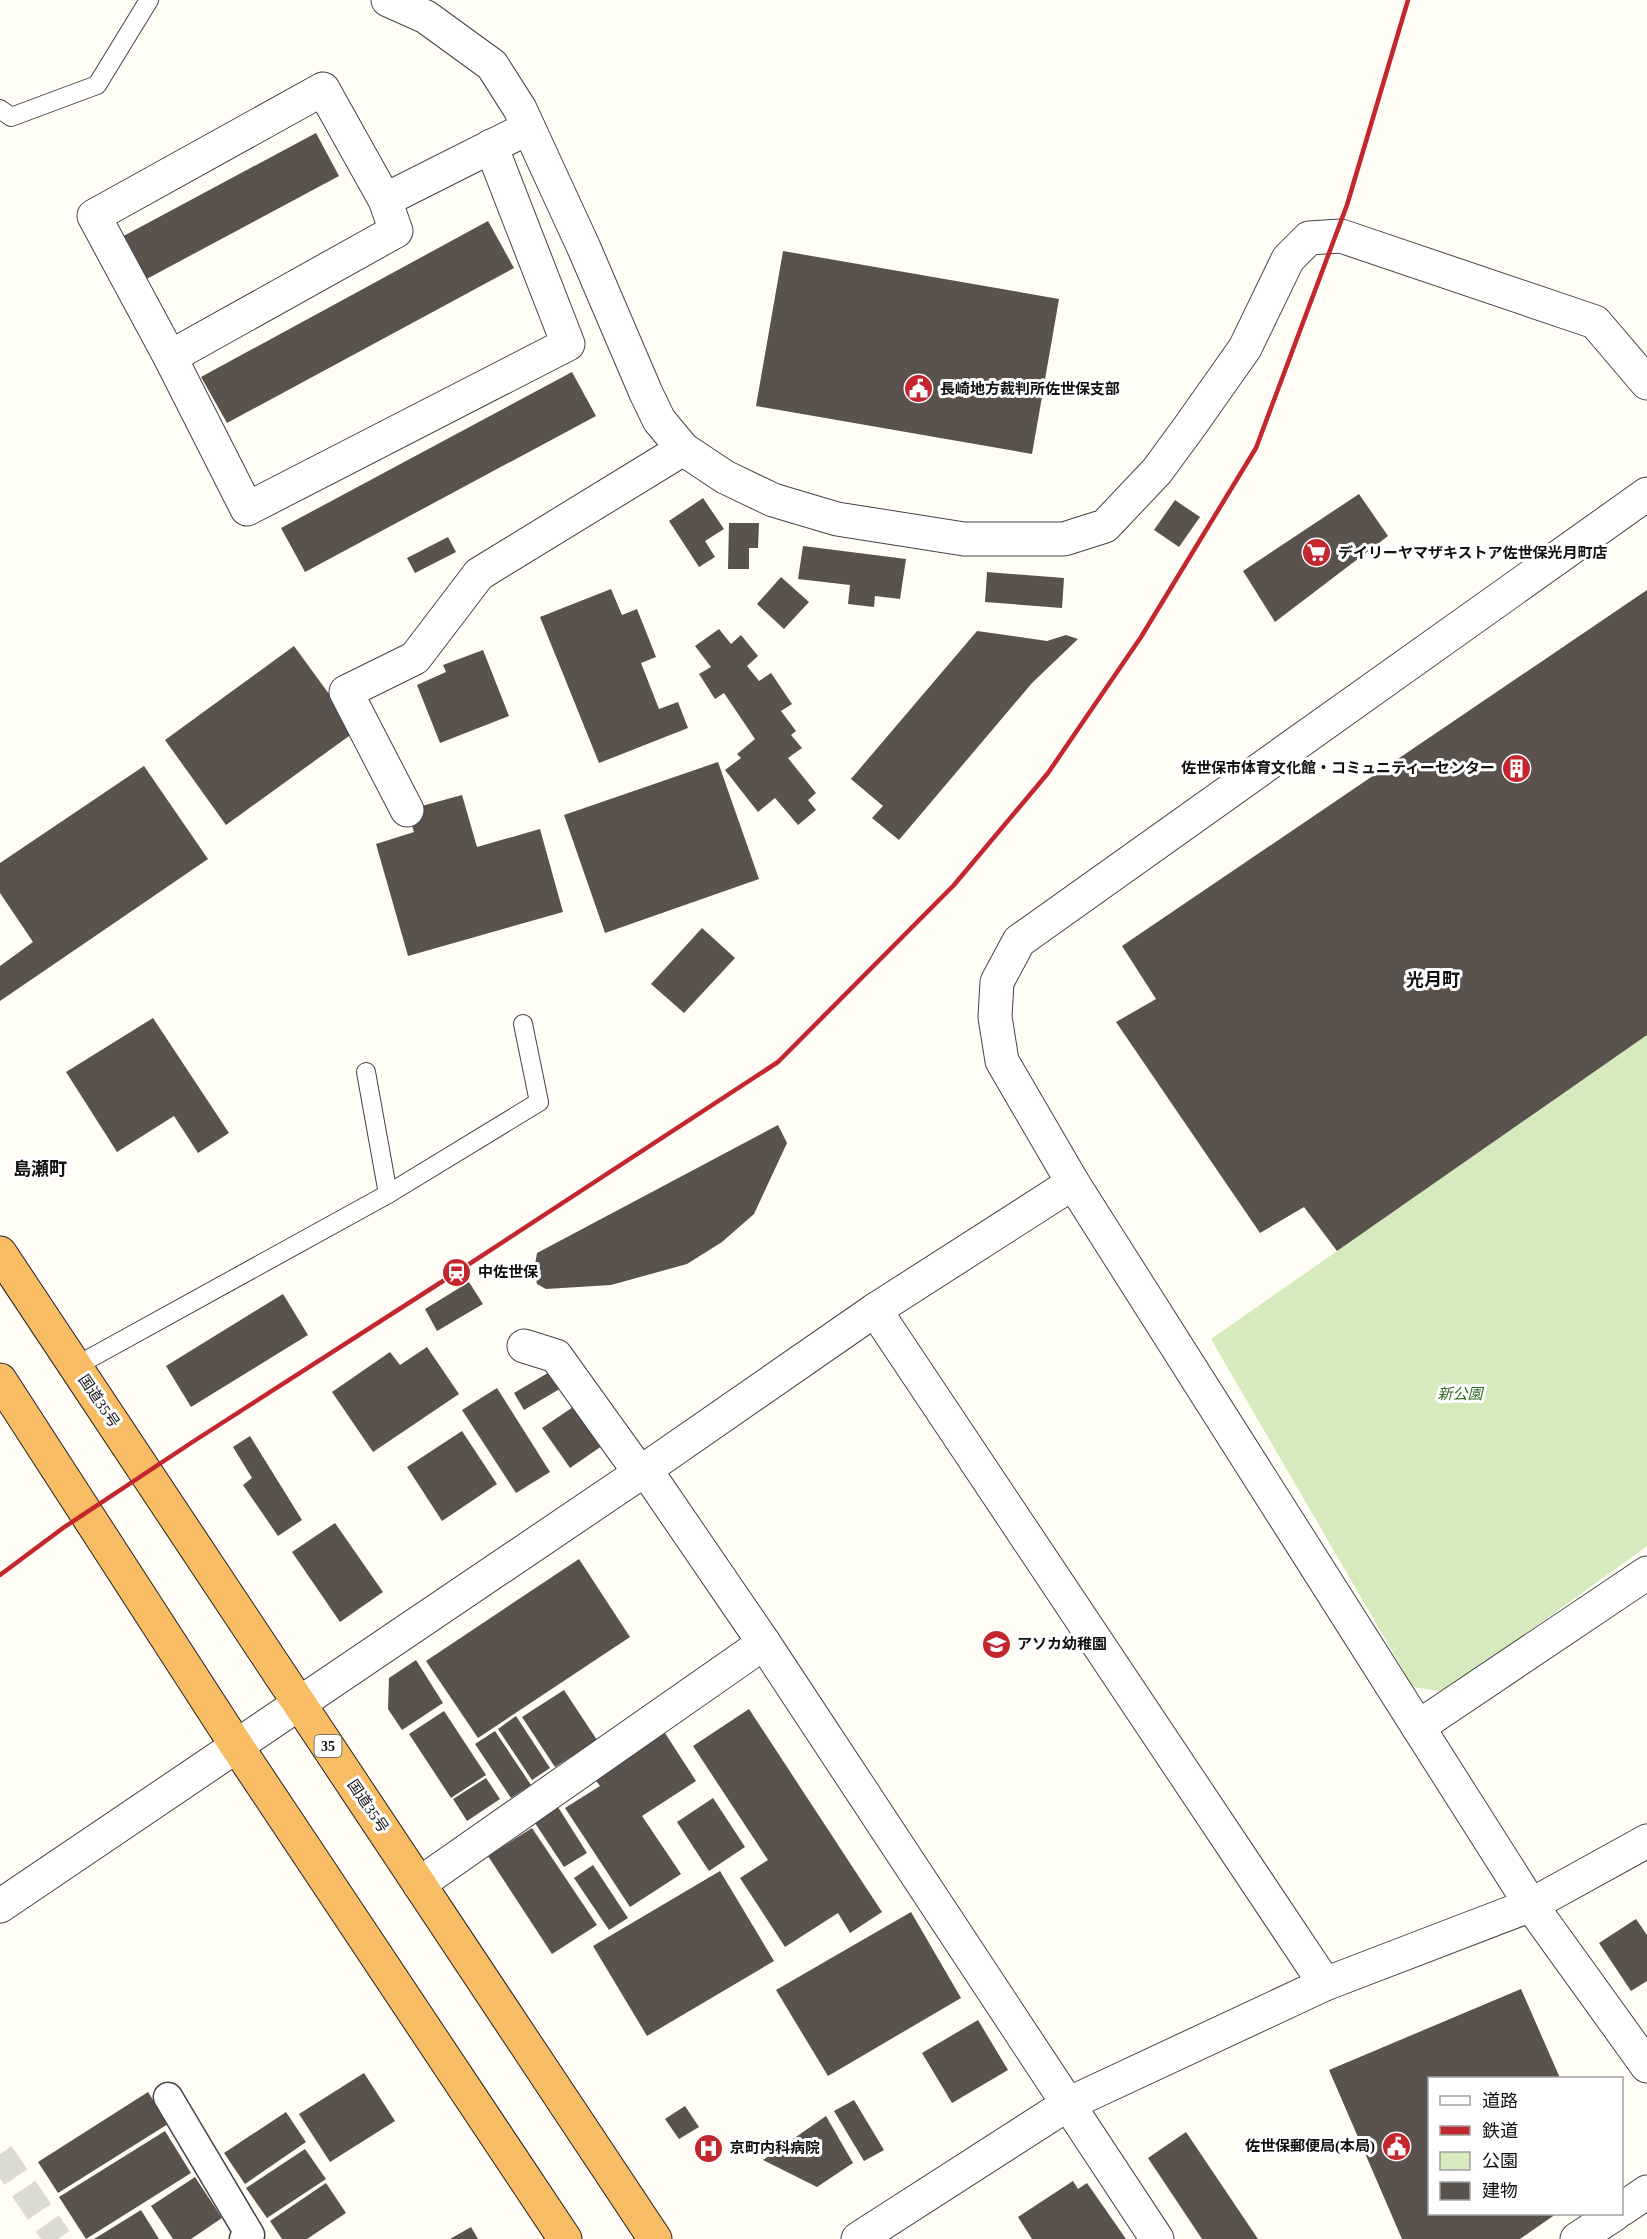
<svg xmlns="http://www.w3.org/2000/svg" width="1647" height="2239" font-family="'Times New Roman','Noto Sans JP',serif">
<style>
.green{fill:#d5ebbd}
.building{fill:#5a524d}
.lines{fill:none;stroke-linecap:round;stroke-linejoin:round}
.pedestrian-tunnel{stroke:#dbdad3;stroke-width:28;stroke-dasharray:28 14;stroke-linecap:butt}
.service-casing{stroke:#444;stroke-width:20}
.pedestrian-casing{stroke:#444;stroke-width:31}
.minor-casing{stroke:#444;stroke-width:35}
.tertiary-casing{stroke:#444;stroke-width:35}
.trunk-casing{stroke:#222;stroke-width:35}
.service{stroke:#fff;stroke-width:18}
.pedestrian{stroke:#fff;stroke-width:28}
.minor{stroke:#fff;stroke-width:33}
.tertiary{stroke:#fff;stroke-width:33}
.trunk{stroke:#f7bc64;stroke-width:33}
.rail{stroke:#c4262e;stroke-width:4.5}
.labels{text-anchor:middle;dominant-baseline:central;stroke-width:6;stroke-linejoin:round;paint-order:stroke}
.shield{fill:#fff;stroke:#585858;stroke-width:1.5}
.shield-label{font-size:14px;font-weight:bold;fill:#111}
.poi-label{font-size:15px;font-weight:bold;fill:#111;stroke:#fff;text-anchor:start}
.park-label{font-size:15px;font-style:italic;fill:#2f6b1f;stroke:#fff}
.street-label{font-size:15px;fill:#111;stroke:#fff}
.quarter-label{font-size:18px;font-weight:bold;fill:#111;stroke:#fff}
</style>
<rect width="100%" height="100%" fill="#fffdf5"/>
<!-- green -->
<polygon class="green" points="1647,1035 1647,1546 1445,1692 1413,1687 1211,1339"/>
<!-- building -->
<g class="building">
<polygon points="316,133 339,176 141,282 118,239"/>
<polygon points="488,221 514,268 227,423 201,377"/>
<polygon points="783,251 1059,299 1032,454 756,406"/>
<polygon points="572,372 596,416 305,572 281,528"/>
<polygon points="1359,494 1388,536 1275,622 1243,571"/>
<polygon points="703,498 724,529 705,541 715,557 699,567 669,521"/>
<polygon points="1175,500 1200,517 1179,547 1154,530"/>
<polygon points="729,523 759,523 758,548 749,548 749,569 728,569"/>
<polygon points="448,537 456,552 415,573 407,558"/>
<polygon points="803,546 906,559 900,599 875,596 874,607 848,604 850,585 798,579"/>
<polygon points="987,572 1064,578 1062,608 985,602"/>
<polygon points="781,577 809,602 784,629 757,604"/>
<polygon points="611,589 622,615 637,609 656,657 641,663 659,709 678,702 688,728 599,763 540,617"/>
<polygon points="1647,590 1647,1035 1337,1251 1304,1207 1260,1233 1116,1022 1156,999 1122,946"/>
<polygon points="719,629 731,644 741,635 758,656 747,666 759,681 771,673 792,704 781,711 796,731 791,735 802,748 788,758 816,793 808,800 816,810 798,825 775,798 758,812 725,770 741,758 737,754 755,739 724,693 715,699 699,674 711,667 695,646"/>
<polygon points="977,631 1047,641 1066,635 1078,639 1032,683 899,840 872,818 883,806 851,779"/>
<polygon points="294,646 356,731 226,825 165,740"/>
<polygon points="483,650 509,716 440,743 417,685 446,672 443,665"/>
<polygon points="718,762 759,879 605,933 564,815"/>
<polygon points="144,766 208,859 0,1001 0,966 33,942 0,893 0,863"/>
<polygon points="462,795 477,847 540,829 563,912 408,956 376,844 414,832 407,810"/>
<polygon points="702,928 735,958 684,1013 651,984"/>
<polygon points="153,1018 229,1133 198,1153 174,1116 117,1152 66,1072"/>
<polygon points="778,1125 787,1143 754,1214 722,1242 687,1264 611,1285 546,1289 537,1284 534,1270 537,1253"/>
<polygon points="469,1282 483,1304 437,1331 425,1309"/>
<polygon points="283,1294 308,1335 191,1407 166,1366"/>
<polygon points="427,1347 459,1394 373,1452 332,1392 390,1352 400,1365"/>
<polygon points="558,1367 568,1384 524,1410 514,1393"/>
<polygon points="497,1388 550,1472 516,1493 462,1410"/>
<polygon points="585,1399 612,1439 570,1468 542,1428"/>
<polygon points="462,1431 497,1484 442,1521 407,1467"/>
<polygon points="250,1436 302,1520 278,1536 243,1485 252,1478 233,1447"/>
<polygon points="335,1523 383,1592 340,1622 292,1552"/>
<polygon points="579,1559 630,1637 478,1738 426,1661"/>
<polygon points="416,1660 443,1703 402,1730 388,1709 389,1678"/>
<polygon points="564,1690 597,1740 555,1767 522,1717"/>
<polygon points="749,1709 882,1912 850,1933 838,1913 785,1947 740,1878 768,1860 693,1746"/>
<polygon points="444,1711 486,1775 451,1798 409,1734"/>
<polygon points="516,1716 550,1768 532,1780 498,1729"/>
<polygon points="495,1731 531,1785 511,1798 475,1744"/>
<polygon points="665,1733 696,1781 642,1816 681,1874 630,1907 565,1808 600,1786 594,1778"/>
<polygon points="486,1778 500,1799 467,1821 453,1799"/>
<polygon points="713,1798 745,1847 709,1871 677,1822"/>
<polygon points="558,1807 587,1853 564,1867 535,1823"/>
<polygon points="532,1828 597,1925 552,1954 488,1856"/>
<polygon points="593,1865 628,1918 609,1930 574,1878"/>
<polygon points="720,1871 774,1961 647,2036 593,1946"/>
<polygon points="911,1912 961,1998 828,2076 776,1990"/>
<polygon points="1636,1919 1647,1935 1647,1981 1631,1991 1599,1943"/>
<polygon points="1521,1989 1560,2078 1430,2078 1430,2214 1556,2214 1520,2239 1402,2239 1329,2070"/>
<polygon points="978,2020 1008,2070 952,2103 922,2053"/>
<polygon points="364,2073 395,2121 330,2162 299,2114"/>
<polygon points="148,2092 168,2124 58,2193 38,2162"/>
<polygon points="854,2100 884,2150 864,2161 834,2111"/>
<polygon points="685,2106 699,2127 679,2139 665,2119"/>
<polygon points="286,2112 306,2142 245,2184 224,2153"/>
<polygon points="826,2116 853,2163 817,2187 763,2160"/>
<polygon points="165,2131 191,2173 86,2239 59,2197"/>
<polygon points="1186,2132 1258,2239 1202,2239 1148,2158"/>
<polygon points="305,2149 326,2179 267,2218 246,2188"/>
<polygon points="195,2177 222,2218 191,2239 173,2239 151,2206"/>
<polygon points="1073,2181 1078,2189 1087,2183 1126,2239 1032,2239 1018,2217"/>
<polygon points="326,2183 346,2213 307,2239 282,2239 270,2221"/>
<polygon points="141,2210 159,2239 94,2239"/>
<polygon points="471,2227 478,2239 450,2239"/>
</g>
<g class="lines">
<!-- pedestrian-tunnel -->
<polyline class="pedestrian-tunnel" points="0,2154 58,2239"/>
<defs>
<g id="service">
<polyline points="0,109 11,117 97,85 149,0"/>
<polyline points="366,1072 388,1194"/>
<polyline points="76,1366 388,1194 539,1102 523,1024"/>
</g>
<polyline id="pedestrian" points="168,2097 250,2235 244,2239"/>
<g id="minor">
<polyline points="385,200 323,89 94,216 170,357 396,231 385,200 528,128"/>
<polyline points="170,357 247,509 568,344 491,146"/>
<polyline points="407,810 346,692 415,658 479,574 683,449"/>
<polyline points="875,1310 1325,1984"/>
<polyline points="524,1346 556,1356 640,1473"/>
<polyline points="645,1469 764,1643 1157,2239"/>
<polyline points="1418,1727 1647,1573"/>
<polyline points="419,1884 764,1643"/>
<polyline points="1531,1905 1647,2066"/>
<polyline points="0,1906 640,1473 875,1310 1073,1183"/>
<polyline points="1622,2209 1647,2192"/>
<polyline points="1577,2239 1615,2214"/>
</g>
<g id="tertiary">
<polyline points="388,0 426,17 492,65 520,109 584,248 646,393 659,420 683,449 725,477 773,500 837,519 964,539 1064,539 1105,526 1157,471 1190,426 1245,348 1288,259 1309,238 1341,236 1595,322 1647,383"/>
<polyline points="1531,1905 1073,1183 1002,1061 995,1017 997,982 1019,941 1647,494"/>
<polyline points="858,2239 1068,2104 1325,1984 1531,1905 1647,1841"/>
</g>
<g id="trunk">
<polyline points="0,1253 655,2239"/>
<polyline points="0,1380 236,1745 565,2239"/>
</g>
</defs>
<!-- service casing -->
<use href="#service" class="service-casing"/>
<!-- pedestrian casing -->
<use href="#pedestrian" class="pedestrian-casing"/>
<!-- minor casing -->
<use href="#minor" class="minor-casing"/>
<!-- tertiary casing -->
<use href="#tertiary" class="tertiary-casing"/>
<!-- trunk casing -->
<use href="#trunk" class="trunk-casing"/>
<!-- service -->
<use href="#service" class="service"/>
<!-- pedestrian -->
<use href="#pedestrian" class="pedestrian"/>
<!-- minor -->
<use href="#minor" class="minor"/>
<!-- tertiary -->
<use href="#tertiary" class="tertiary"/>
<!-- trunk -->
<use href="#trunk" class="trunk"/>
<!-- rail -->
<polyline class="rail" points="0,1575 63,1528 194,1441 457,1272 778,1062 954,885 1048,773 1141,637 1256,448 1347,205 1408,0"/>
</g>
<!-- icons -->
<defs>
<symbol id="civic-disc" viewBox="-11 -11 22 22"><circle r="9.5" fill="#c4262e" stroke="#fff"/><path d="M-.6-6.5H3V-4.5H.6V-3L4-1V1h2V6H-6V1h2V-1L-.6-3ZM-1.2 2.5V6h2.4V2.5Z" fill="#fff"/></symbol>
<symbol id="supermarket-disc" viewBox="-11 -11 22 22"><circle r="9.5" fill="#c4262e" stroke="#fff"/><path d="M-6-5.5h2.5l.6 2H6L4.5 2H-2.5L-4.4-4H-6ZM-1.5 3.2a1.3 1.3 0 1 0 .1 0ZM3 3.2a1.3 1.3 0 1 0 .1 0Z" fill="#fff"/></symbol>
<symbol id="building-disc" viewBox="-11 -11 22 22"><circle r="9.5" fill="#c4262e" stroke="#fff"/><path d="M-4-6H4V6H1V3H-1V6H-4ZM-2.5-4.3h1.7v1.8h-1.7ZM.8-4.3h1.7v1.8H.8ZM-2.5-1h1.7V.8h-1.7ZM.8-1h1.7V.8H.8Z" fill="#fff"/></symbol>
<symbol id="station-disc" viewBox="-11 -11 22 22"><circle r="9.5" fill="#c4262e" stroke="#fff"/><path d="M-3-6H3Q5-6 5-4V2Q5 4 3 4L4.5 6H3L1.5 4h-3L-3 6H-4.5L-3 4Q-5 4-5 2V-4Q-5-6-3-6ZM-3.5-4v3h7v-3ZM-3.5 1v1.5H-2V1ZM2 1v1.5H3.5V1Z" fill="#fff"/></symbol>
<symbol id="school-disc" viewBox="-11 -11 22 22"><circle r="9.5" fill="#c4262e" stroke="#fff"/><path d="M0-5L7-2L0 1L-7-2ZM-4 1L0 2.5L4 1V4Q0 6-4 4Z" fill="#fff"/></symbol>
<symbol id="hospital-disc" viewBox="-11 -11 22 22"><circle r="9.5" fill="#c4262e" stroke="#fff"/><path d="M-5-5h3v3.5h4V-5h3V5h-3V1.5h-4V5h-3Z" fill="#fff"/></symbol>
</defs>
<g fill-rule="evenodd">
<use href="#civic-disc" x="902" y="372" width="33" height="33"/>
<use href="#supermarket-disc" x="1300" y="536" width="33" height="33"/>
<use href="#building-disc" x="1500" y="752" width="33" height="33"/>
<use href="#station-disc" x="440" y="1256" width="33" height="33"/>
<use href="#school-disc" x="980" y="1628" width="33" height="33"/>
<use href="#civic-disc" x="1380" y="2130" width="33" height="33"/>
<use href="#hospital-disc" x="692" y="2132" width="33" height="33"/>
</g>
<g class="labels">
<!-- shield labels -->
<rect class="shield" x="314.5" y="1735" width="27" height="22" rx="4.5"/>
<g class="shield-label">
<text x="328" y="1746">35</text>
</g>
<!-- poi labels -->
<g class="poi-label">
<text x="940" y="389">長崎地方裁判所佐世保支部</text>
<text x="1338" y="553">デイリーヤマザキストア佐世保光月町店</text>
<text x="1495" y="768" text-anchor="end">佐世保市体育文化館・コミュニティーセンター</text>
<text x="478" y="1272">中佐世保</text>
<text x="1017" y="1644">アソカ幼稚園</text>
<text x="1375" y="2146" text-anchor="end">佐世保郵便局(本局)</text>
<text x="730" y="2148">京町内科病院</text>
</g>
<!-- park labels -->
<g class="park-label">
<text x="1460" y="1394">新公園</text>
</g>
<!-- street labels -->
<g class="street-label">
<text transform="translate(99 1401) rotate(56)">国道35号</text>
<text transform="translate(368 1806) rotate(56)">国道35号</text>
</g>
<!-- quarter labels -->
<g class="quarter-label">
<text x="1433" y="980">光月町</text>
<text x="40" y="1169">島瀬町</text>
</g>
</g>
<!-- legend -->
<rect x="1428" y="2077" width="195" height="138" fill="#ffffff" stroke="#a0a0a0" stroke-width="1.5"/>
<rect x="1440" y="2096" width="30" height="9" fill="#ffffff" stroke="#a0a0a0" stroke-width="1.5"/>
<text x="1482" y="2107" font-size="18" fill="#111111">道路</text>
<rect x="1440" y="2126" width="30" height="9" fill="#c4262e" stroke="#a0a0a0" stroke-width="1.5"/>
<text x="1482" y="2137" font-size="18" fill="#111111">鉄道</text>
<rect x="1440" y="2152" width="30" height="18" fill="#d5ebbd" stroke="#a0a0a0" stroke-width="1.5"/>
<text x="1482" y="2167" font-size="18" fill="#111111">公園</text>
<rect x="1440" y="2182" width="30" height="18" fill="#5a524d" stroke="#a0a0a0" stroke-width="1.5"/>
<text x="1482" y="2197" font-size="18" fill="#111111">建物</text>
</svg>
